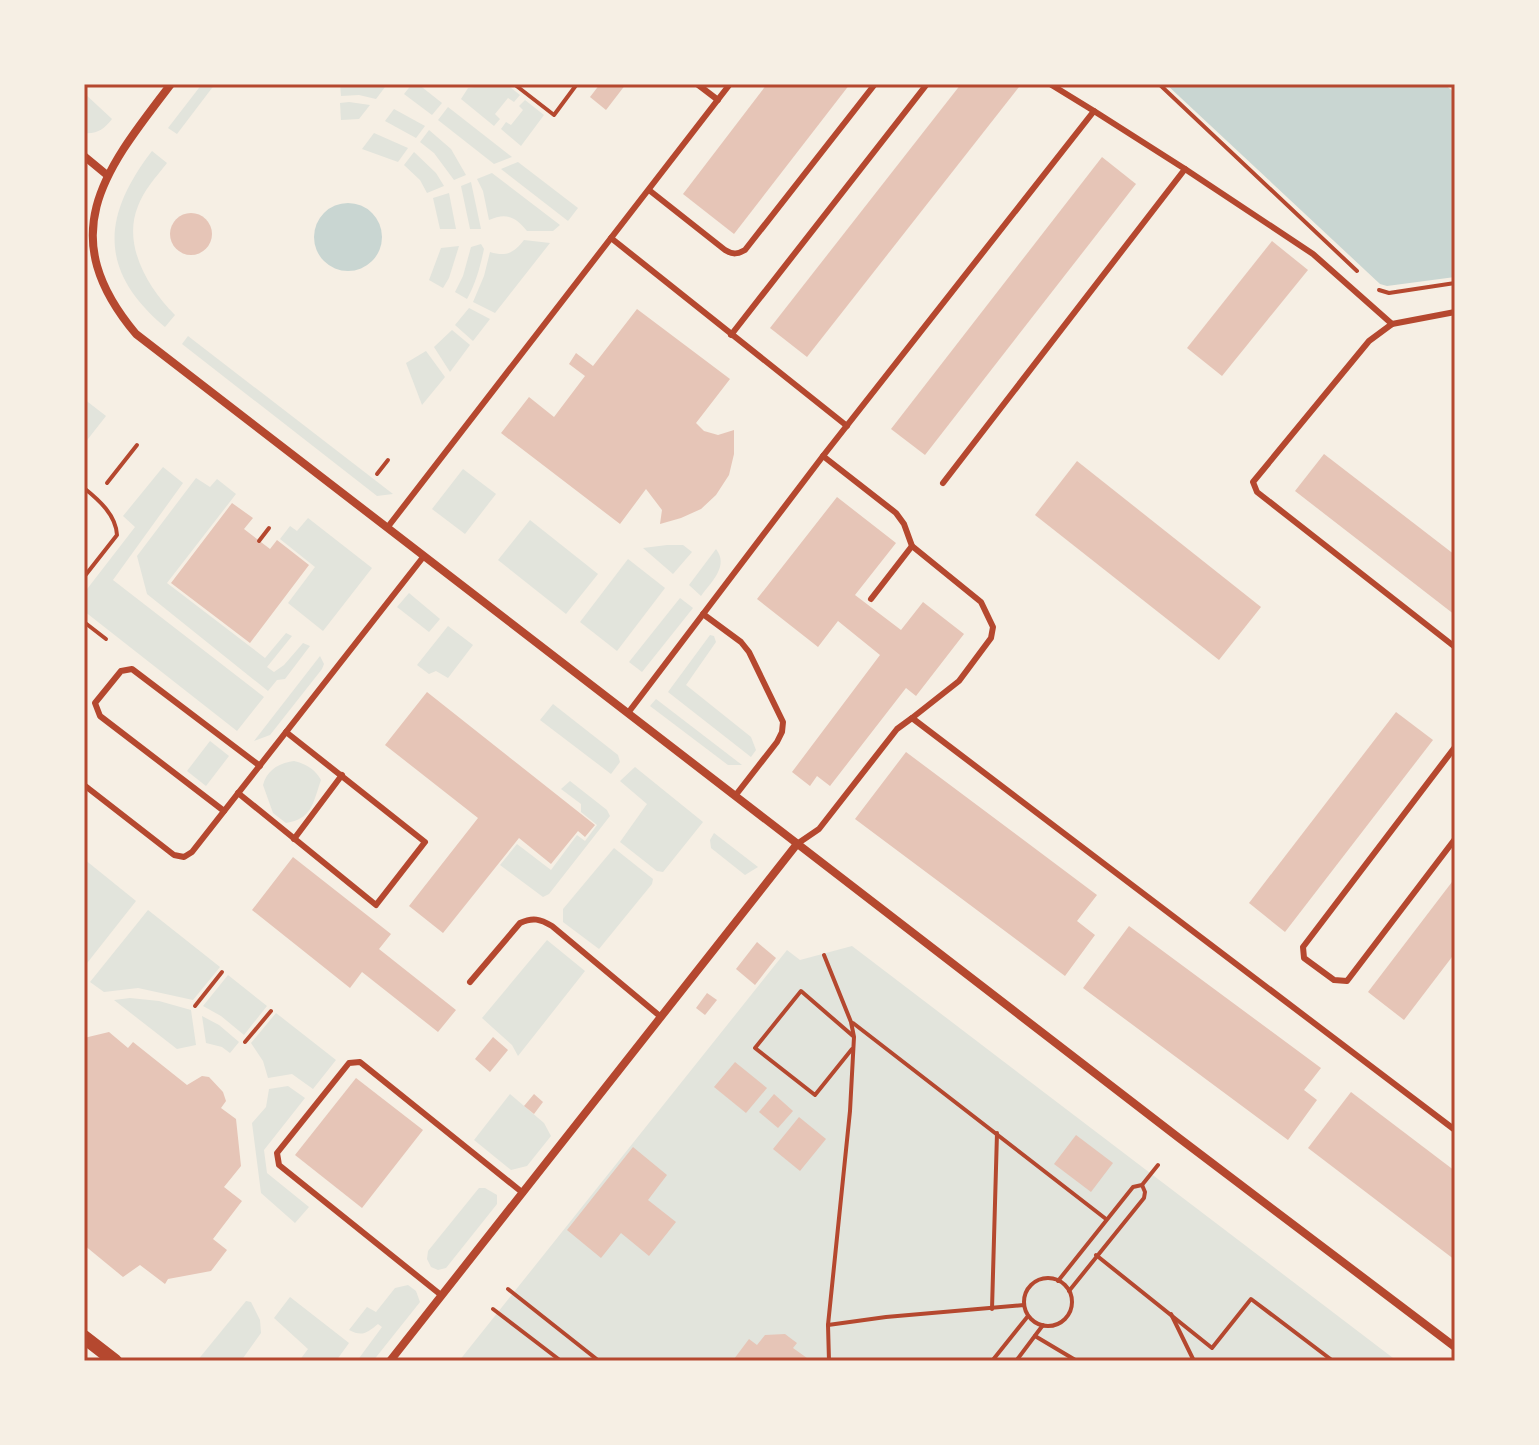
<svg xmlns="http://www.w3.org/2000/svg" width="1539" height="1445" font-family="Arial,sans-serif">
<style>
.green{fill:#e2e4dc}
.water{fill:#c9d6d2}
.building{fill:#e6c5b7}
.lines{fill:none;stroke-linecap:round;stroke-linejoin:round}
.path{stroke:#b5482f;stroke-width:4}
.service{stroke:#b5482f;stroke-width:6}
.minor{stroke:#b5482f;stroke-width:8}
.tertiary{stroke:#b5482f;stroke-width:14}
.neatline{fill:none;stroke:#b5482f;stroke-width:3}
</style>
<rect width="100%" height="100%" fill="#f6efe4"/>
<!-- green -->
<g class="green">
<polygon points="202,84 215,84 177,134 168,128"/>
<polygon points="340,84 381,84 385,87 376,99 359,95 341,96"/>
<polygon points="412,84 418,84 442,103 432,115 404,94"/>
<polygon points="495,84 506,84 520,95 514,102 508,98 495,114 500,119 494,126 461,99 468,88"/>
<path d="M84,93L112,119C104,129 98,134 84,133Z"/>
<polygon points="525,100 544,115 521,146 501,129 506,122 511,125 523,110 519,106"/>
<polygon points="349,102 370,105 359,119 341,120 340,103"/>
<polygon points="448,107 512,157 494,164 438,120"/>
<polygon points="394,109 425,126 416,138 385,121"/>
<polygon points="429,130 451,149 466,175 454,180 434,153 420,142"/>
<polygon points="374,133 408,148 398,162 362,149"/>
<path d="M152,151L167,163C156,177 144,190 138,206C122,245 148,288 175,315L165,327C98,271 102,216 152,151Z"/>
<polygon points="414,152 436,173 444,186 427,193 420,180 404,165"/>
<polygon points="518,162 578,208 568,221 501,169"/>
<path d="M492,173L560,225L553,231H527C516,217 506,212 489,220L483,191L477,179Z"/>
<polygon points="471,182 481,229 470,229 461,186"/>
<polygon points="449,193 456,229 440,229 433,198"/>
<path d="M524,240L550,243L495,313L473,302L484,276L490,252C506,257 514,253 524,240Z"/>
<path d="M481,244L484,249C480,267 476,283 467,299L455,292L463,276L471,247Z"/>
<polygon points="459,246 449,278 443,288 429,280 441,248"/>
<polygon points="469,308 490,319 473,341 455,325"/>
<polygon points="452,330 470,345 450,372 434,347"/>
<polygon points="188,336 393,494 377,496 182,344"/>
<polygon points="426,351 445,377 422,405 406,363"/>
<polygon points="84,399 106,416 84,444"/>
<polygon points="163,467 183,483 113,580 264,697 237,731 84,611 84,593 135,527 123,516"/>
<polygon points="463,469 496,494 465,534 432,509"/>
<polygon points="196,478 210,487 217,479 236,494 167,583 265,658 286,633 292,636 267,667 274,672 284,665 303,643 310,646 285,679 277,680 268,691 147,594 137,556"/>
<polygon points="308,518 372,568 323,631 288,603 315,567 280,539 290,526 297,531"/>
<polygon points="530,520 598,574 566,614 498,560"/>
<polygon points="667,545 683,545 692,552 673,574 643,548"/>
<path d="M716,549C729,566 712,581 701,596L689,585Z"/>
<polygon points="628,559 665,588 617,651 580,622"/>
<polygon points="409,593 440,619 429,632 397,607"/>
<polygon points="680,598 693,608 642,672 629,662"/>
<polygon points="448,626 473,645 448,678 436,671 429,674 417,665"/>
<polygon points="710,635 714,636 716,642 686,685 751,737 756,750 751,757 668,692"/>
<polygon points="320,656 324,664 322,669 270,735 254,741"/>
<polygon points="656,699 742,765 728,765 650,706"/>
<polygon points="553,704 618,755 620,762 611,774 540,720"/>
<polygon points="210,741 229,756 206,786 187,771"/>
<path d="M294,761C306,764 315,769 321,780C313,803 312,819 286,823L273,813L263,785C267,770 279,763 294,761Z"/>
<polygon points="635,767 703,822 663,872 657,871 620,842 647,804 620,781"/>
<polygon points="570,781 607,810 610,816 549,894 543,897 500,865 517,844 551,870 577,835 585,841 597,825 581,812 581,804 561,789"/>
<polygon points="714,833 758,867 745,875 711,848 710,840"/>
<polygon points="614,848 653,879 652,884 599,949 563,922 563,909"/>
<polygon points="84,859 136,901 84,967"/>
<polygon points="148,910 220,967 193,1000 138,988 104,992 90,982"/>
<polygon points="547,940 585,971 518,1056 512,1045 482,1018"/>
<polygon points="852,946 1397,1361 459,1361 787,950 800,960"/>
<polygon points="228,975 267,1006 244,1035 221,1016 203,1006"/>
<polygon points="130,998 159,1001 191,1010 196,1045 177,1049 114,1000"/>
<polygon points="276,1013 336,1060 313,1089 292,1074 268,1078 263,1061 251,1043"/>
<polygon points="202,1016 219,1025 239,1042 230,1053 222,1047 206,1043"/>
<polygon points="288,1086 305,1098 264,1150 267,1173 309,1207 295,1223 261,1193 252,1123 266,1107 269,1089"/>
<polygon points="510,1094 544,1123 551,1136 527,1166 511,1170 474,1140"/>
<polygon points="479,1188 485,1188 497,1195 497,1204 446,1268 438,1270 431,1267 427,1259 428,1251"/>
<path d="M408,1285L416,1291L420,1302L373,1361H357L382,1327L378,1324C367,1333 362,1337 349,1330L367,1307L376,1312L395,1288Z"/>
<polygon points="290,1297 349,1343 336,1361 299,1361 308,1349 274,1318"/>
<polygon points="246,1301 251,1302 260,1320 261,1333 241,1361 197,1361"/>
</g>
<!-- water -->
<g class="water">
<polygon points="1166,84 1444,84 1455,93 1455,277 1387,286 1380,284"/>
<circle cx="348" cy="237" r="34"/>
</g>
<!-- building -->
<g class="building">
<polygon points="600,84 626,84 606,110 590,97"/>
<polygon points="767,84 850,84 734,234 683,194"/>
<polygon points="961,84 1015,84 1019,87 807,357 770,328"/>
<polygon points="1102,157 1136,184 925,455 891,429"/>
<circle cx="191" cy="234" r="21"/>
<polygon points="1272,241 1308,270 1222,376 1187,348"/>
<polygon points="637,309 730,379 696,423 704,431 718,435 734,430 734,454 729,475 716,495 701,509 681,518 660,524 662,510 646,489 620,524 501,433 529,397 554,417 585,376 569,364 576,353 593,366"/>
<polygon points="1324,454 1455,555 1455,615 1295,491"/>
<polygon points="1077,461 1261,607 1219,660 1035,515"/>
<polygon points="837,497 896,543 855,595 901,630 923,602 964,634 916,696 906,688 830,786 817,776 810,786 792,772 880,655 838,621 818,647 757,599"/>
<polygon points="232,503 253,518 244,529 270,549 277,540 309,565 250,643 171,583"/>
<polygon points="427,692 595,825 585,837 578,831 551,864 519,838 443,933 409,906 478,818 385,745"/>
<polygon points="1396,712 1433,740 1285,932 1249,903"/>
<polygon points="906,752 1097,895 1077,921 1095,935 1065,976 855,819"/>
<polygon points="293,857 391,934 379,949 456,1010 438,1032 362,972 350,988 252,910"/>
<polygon points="1455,878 1455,953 1404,1020 1368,992"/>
<polygon points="1129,926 1321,1068 1304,1090 1317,1100 1288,1140 1083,988"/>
<polygon points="757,942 776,958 755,985 736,969"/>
<polygon points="707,993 717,1000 705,1015 696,1008"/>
<polygon points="109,1032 128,1048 133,1042 187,1085 202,1076 209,1077 223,1092 226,1101 221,1108 236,1119 241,1166 224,1187 242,1201 213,1239 227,1250 211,1271 168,1279 165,1284 140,1265 123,1277 84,1245 84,1038"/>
<polygon points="493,1037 508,1050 490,1072 475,1059"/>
<polygon points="735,1062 767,1088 746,1113 714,1087"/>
<polygon points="356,1078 423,1130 362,1208 295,1155"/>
<polygon points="1351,1092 1455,1171 1455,1260 1308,1148"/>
<polygon points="534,1094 543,1102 534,1114 524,1106"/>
<polygon points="774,1094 793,1111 778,1128 759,1112"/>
<polygon points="799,1117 826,1139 800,1171 773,1149"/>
<polygon points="1076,1135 1113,1163 1091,1192 1054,1164"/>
<polygon points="633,1147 667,1175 648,1200 676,1222 649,1256 621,1233 601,1258 567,1230"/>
<polygon points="785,1334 797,1343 793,1348 807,1358 805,1361 738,1361 734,1359 749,1339 757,1345 765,1335"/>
</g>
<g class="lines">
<!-- path -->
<g class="path">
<polyline points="514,84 554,115 577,84"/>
<polyline points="1159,84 1357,271"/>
<polyline points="1379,290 1389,293 1455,283"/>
<polyline points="377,474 388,460"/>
<polyline points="107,483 137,445"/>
<path d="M84,488C99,500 116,515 117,535L84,577"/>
<polyline points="259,541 269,528"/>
<polyline points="84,622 106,639"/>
<polyline points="824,955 851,1022 854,1037 850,1111 828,1325 829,1361"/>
<polyline points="195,1006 222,972"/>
<polyline points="853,1023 1106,1219"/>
<polyline points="245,1042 271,1011"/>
<polyline points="852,1049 815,1095 755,1048 801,991 853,1036"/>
<polyline points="1096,1255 1212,1348 1251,1299 1333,1361"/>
<circle cx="1048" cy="1302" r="24"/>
<polyline points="1058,1281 1133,1187 1142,1185 1158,1165"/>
<polyline points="508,1289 599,1361"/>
<polyline points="1069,1291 1144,1198 1145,1192 1142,1185"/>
<polyline points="493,1309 561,1361"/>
<polyline points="992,1309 997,1133"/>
<polyline points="1171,1314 1194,1361"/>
<polyline points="828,1325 886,1317 1024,1305"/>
<polyline points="1035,1336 1077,1361"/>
<polyline points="992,1361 1028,1316"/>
<polyline points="1016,1361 1043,1325"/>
</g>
<!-- service -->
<g class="service">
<polyline points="697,84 718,100"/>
<polyline points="1050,84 1094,111"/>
<polyline points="1185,169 1313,254 1392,324"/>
<path d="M649,190L725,250C733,255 738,254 745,250L875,84"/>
<polyline points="611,238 847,426"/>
<polyline points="1455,312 1392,324 1369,341 1253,482 1257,492 1455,647"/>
<polyline points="731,335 927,84"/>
<polyline points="823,456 896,513 904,524 912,546 981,602 993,627 991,638 959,681 912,718"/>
<polyline points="387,528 730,84"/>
<polyline points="871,599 912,546"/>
<polyline points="703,614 741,642 749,652 783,722 782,732 777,742 735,796"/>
<polyline points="628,713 823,456 1094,111 1185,169 943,483"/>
<polyline points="1455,747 1303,947 1304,958 1334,980 1347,981 1455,839"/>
<polyline points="84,785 174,855 184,857 192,852 424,556"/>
<polyline points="238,793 376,905 425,842 286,732"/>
<polyline points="224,811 100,716 95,703 121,671 132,669 260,766"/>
<polyline points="294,839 342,775"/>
<polyline points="797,844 819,829 897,729 912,718 1455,1130"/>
<path d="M470,982L520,923C533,917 540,919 552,926L661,1017"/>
<polyline points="441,1295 279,1165 277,1153 349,1063 360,1062 523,1193"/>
</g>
<!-- minor -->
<g class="minor">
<path d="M171,84C105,170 52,234 136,334L1179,1138L1455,1347"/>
<polyline points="84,156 107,175"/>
<polyline points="390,1361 797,844"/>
</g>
<!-- tertiary -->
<polyline class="tertiary" points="84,1337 115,1361"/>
</g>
<!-- border -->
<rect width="1539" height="1445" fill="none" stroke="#f6efe4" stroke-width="172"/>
<rect x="86" y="86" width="1367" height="1273" class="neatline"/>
</svg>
